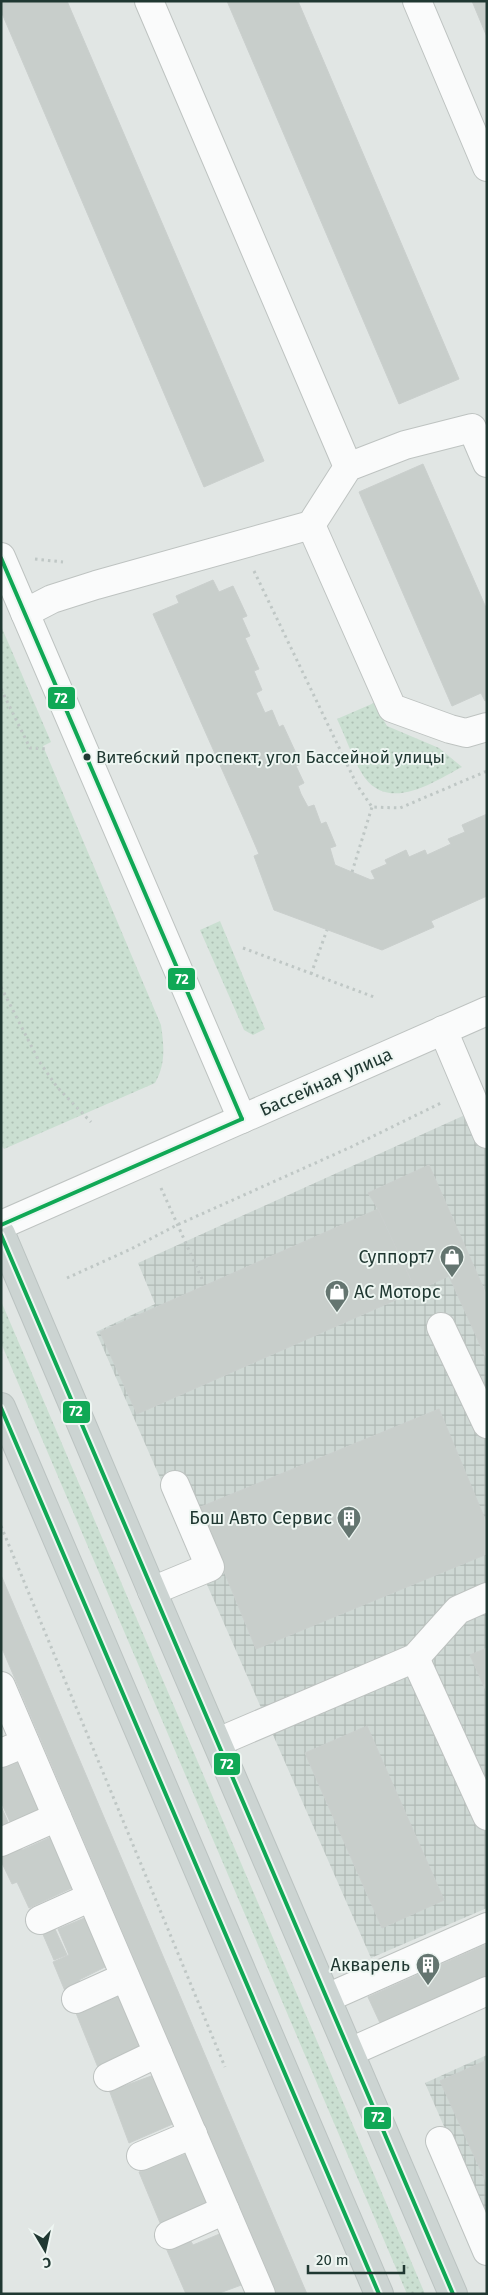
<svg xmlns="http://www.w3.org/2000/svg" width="488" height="2295" font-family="'Fira Sans',sans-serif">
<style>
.industrial{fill:url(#industrial-grid)}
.green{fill:url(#green-dots)}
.building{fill:#c8cecb;stroke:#cacfcd}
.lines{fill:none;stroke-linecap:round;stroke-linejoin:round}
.minor-casing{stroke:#bec3c1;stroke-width:30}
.major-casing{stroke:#bbc3c1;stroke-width:30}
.path{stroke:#bfc7c5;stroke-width:3;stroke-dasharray:2.5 4;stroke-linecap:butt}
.minor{stroke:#fafbfb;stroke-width:28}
.major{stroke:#ccd4d2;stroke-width:28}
.bus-1-casing{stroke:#eef6f2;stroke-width:8}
.bus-1{stroke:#10a855;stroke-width:4}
.bus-dot{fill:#203832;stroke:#eef6f2;stroke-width:2}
.labels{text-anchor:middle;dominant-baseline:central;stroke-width:4;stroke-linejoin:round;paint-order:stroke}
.bus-label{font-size:17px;fill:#203832;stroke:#eef6f2;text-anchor:start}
.street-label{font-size:18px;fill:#203832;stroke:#eef6f2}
.poi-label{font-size:18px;fill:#203832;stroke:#eef6f2;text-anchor:end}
.line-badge{stroke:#eef6f2;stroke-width:2}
.badge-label{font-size:14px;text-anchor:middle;font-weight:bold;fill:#fff}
</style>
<defs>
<pattern id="industrial-grid" width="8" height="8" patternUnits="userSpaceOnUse" patternTransform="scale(1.25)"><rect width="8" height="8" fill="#ced8d4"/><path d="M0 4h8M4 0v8" fill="none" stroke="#b1bab6"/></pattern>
<pattern id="green-dots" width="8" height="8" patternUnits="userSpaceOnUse" patternTransform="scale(1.25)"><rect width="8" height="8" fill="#cadfd1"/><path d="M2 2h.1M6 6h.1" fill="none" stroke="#adc0b4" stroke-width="1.8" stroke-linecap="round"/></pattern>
</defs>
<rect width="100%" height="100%" fill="#e1e6e4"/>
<!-- industrial -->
<g class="industrial">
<polygon points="487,1105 487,1908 371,1958 96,1332 155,1304 138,1263"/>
<polygon points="487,2055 487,2224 425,2083"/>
</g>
<!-- green -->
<g class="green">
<path d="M1,626L51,742L43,746L161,1025C164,1046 166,1064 155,1083L4,1149L1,1145Z"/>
<path d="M374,703L387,726L439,748L462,767C435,781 391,812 365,778C355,765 345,735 337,719Z"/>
<polygon points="220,921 265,1029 253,1035 244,1030 200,930"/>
<polygon points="1,1301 425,2294 407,2294 1,1343"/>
</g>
<!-- building -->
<g class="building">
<polygon points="1,1 67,1 264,461 204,487 1,11"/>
<polygon points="227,1 298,1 459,379 399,404"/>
<polygon points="472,1 487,1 487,37"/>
<polygon points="423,464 487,610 487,700 485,701 481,693 452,706 359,492"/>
<polygon points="213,580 219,592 233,586 247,616 242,618 250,636 245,638 259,669 254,671 262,690 256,693 265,713 272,710 279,727 283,725 301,764 296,766 304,783 298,786 301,794 308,807 314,805 321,824 326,822 336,846 330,848 335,865 371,880 375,879 371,871 387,864 385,860 406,850 409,857 425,850 427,855 451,844 448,839 465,832 462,825 487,814 487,896 431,921 434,927 382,950 274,910 254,856 259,854 244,819 153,614 179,603 176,596"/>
<polygon points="429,1165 487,1296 487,1360 449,1276 416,1291 378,1209 368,1193"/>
<polygon points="378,1209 416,1291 137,1414 100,1332"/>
<polygon points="439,1409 487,1524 487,1554 256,1649 198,1508"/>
<polygon points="1,1575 256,2175 307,2294 277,2294 232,2189 1,1646"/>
<polygon points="487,1648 487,1693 470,1655"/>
<polygon points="367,1726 444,1900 382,1928 305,1753"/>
<polygon points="17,1762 39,1811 11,1824 1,1802 1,1765 3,1768"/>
<polygon points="1,1806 10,1827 1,1831"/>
<polygon points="51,1837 74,1887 29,1908 17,1882 12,1884 1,1861 1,1855 20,1846 22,1850"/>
<polygon points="87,1917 107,1966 79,1980 81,1984 65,1991 53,1962 69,1955 58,1929"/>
<polygon points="54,1927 67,1955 54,1960 42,1932"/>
<polygon points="487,1944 487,1975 380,2023 368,1997"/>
<polygon points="120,1996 141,2046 112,2059 113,2063 99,2070 76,2013"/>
<polygon points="487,2060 487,2184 440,2081"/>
<polygon points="154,2075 175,2123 129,2143 108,2087 122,2082 124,2086"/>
<polygon points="188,2153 210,2203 161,2225 139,2172"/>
<polygon points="222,2233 244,2284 217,2294 186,2294 166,2248 189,2238 193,2245"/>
</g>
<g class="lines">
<defs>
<g id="minor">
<polyline points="149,1 348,467"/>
<polyline points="417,1 487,167"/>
<polyline points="311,525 392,708 450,729 466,733 487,727"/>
<polyline points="1,557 242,1119"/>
<polyline points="25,613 52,599 96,585 311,525 348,467 405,445 472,428 487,463"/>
<polyline points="443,1030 487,1134"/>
<polyline points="1,1225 487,1011"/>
<polyline points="441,1327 487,1424"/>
<polyline points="152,1591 210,1567 175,1485"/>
<polyline points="415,1658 487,1816"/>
<polyline points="1,1686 261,2294"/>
<polyline points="218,1742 415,1658 458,1610 487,1597"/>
<polyline points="1,1753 25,1743"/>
<polyline points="1,1842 57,1817"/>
<polyline points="40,1920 91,1897"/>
<polyline points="327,1998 487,1927"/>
<polyline points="76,1999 125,1977"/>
<polyline points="350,2052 487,1991"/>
<polyline points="108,2077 158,2053"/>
<polyline points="440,2141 487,2251"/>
<polyline points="141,2156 193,2134"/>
<polyline points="169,2235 225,2210"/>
</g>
<g id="major">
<polyline points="1,1234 152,1591 453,2294"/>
<polyline points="1,1407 379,2294"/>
</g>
</defs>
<!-- minor casing -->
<use href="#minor" class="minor-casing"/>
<!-- major casing -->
<use href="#major" class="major-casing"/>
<!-- path -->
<g class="path">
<polyline points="35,559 63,562"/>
<polyline points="254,571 357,785 372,807 400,808 487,771"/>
<polyline points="1,689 30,748 47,749"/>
<polyline points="352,872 372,807"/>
<polyline points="243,948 374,997"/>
<polyline points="311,974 327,930"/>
<polyline points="1,987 39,1061 57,1087 91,1122"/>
<polyline points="161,1188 202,1279"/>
<polyline points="67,1278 131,1249 177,1225 351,1147 441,1103"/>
<polyline points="1,1526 225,2067"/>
</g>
<!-- minor -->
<use href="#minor" class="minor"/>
<!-- major -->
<use href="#major" class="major"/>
<defs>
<g id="bus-1">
<polyline points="1,558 242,1119"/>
<polyline points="1,1225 242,1119"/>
<polyline points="1,1235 453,2294"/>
<polyline points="1,1408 379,2294"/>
</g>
</defs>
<!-- bus-1 casing -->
<use href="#bus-1" class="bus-1-casing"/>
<!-- bus-1 -->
<use href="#bus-1" class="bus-1"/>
</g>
<!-- icons -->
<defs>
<symbol id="shop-pin" viewBox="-11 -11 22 30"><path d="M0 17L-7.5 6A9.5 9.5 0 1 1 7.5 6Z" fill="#647570" stroke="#eef6f2"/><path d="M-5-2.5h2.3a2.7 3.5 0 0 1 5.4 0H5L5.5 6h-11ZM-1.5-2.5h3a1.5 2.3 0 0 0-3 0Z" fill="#fff"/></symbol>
<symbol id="building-pin" viewBox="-11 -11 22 30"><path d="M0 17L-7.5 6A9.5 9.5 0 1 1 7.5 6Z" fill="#647570" stroke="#eef6f2"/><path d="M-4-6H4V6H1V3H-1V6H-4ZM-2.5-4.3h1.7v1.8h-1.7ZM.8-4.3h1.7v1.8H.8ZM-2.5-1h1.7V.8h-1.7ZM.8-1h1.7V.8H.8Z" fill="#fff"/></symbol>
</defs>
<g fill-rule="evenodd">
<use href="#shop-pin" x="438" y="1243" width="28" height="38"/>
<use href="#shop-pin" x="323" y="1278" width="28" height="38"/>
<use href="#building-pin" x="335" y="1504" width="28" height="38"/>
<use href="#building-pin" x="414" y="1951" width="28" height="38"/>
</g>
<!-- markers -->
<circle class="bus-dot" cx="87" cy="757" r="4.5"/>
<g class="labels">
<!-- bus labels -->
<g class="bus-label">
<text x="96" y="757">Витебский проспект, угол Бассейной улицы</text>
</g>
<!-- street labels -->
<g class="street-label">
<text transform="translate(326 1082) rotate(-24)">Бассейная улица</text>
</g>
<!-- poi labels -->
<g class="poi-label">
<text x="434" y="1257">Суппорт7</text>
<text x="354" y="1292" text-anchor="start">АС Моторс</text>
<text x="332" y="1518">Бош Авто Сервис</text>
<text x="410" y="1965">Акварель</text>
</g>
</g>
<g class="line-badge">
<rect x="47" y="686" width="29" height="24" rx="5" fill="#10a855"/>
<rect x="167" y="967" width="29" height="24" rx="5" fill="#10a855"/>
<rect x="62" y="1400" width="29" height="24" rx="5" fill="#10a855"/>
<rect x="213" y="1752" width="28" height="24" rx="5" fill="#10a855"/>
<rect x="363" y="2106" width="29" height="24" rx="5" fill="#10a855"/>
</g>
<g class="badge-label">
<text x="61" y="703">72</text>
<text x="182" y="984">72</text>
<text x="76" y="1416">72</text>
<text x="227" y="1769">72</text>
<text x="378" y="2122">72</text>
</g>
<!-- border -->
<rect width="488" height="2295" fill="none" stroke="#203832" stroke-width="5"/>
<!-- north arrow -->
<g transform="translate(45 2250) rotate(171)" stroke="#eef6f2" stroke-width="4" paint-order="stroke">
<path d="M0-4L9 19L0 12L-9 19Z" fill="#203832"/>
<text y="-8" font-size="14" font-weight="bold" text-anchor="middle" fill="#203832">С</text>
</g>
<!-- scale -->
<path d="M308 2265v8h96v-8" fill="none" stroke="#203832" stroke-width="2.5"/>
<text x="316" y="2265" font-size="15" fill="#203832" stroke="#eef6f2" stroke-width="4" paint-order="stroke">20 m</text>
</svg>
